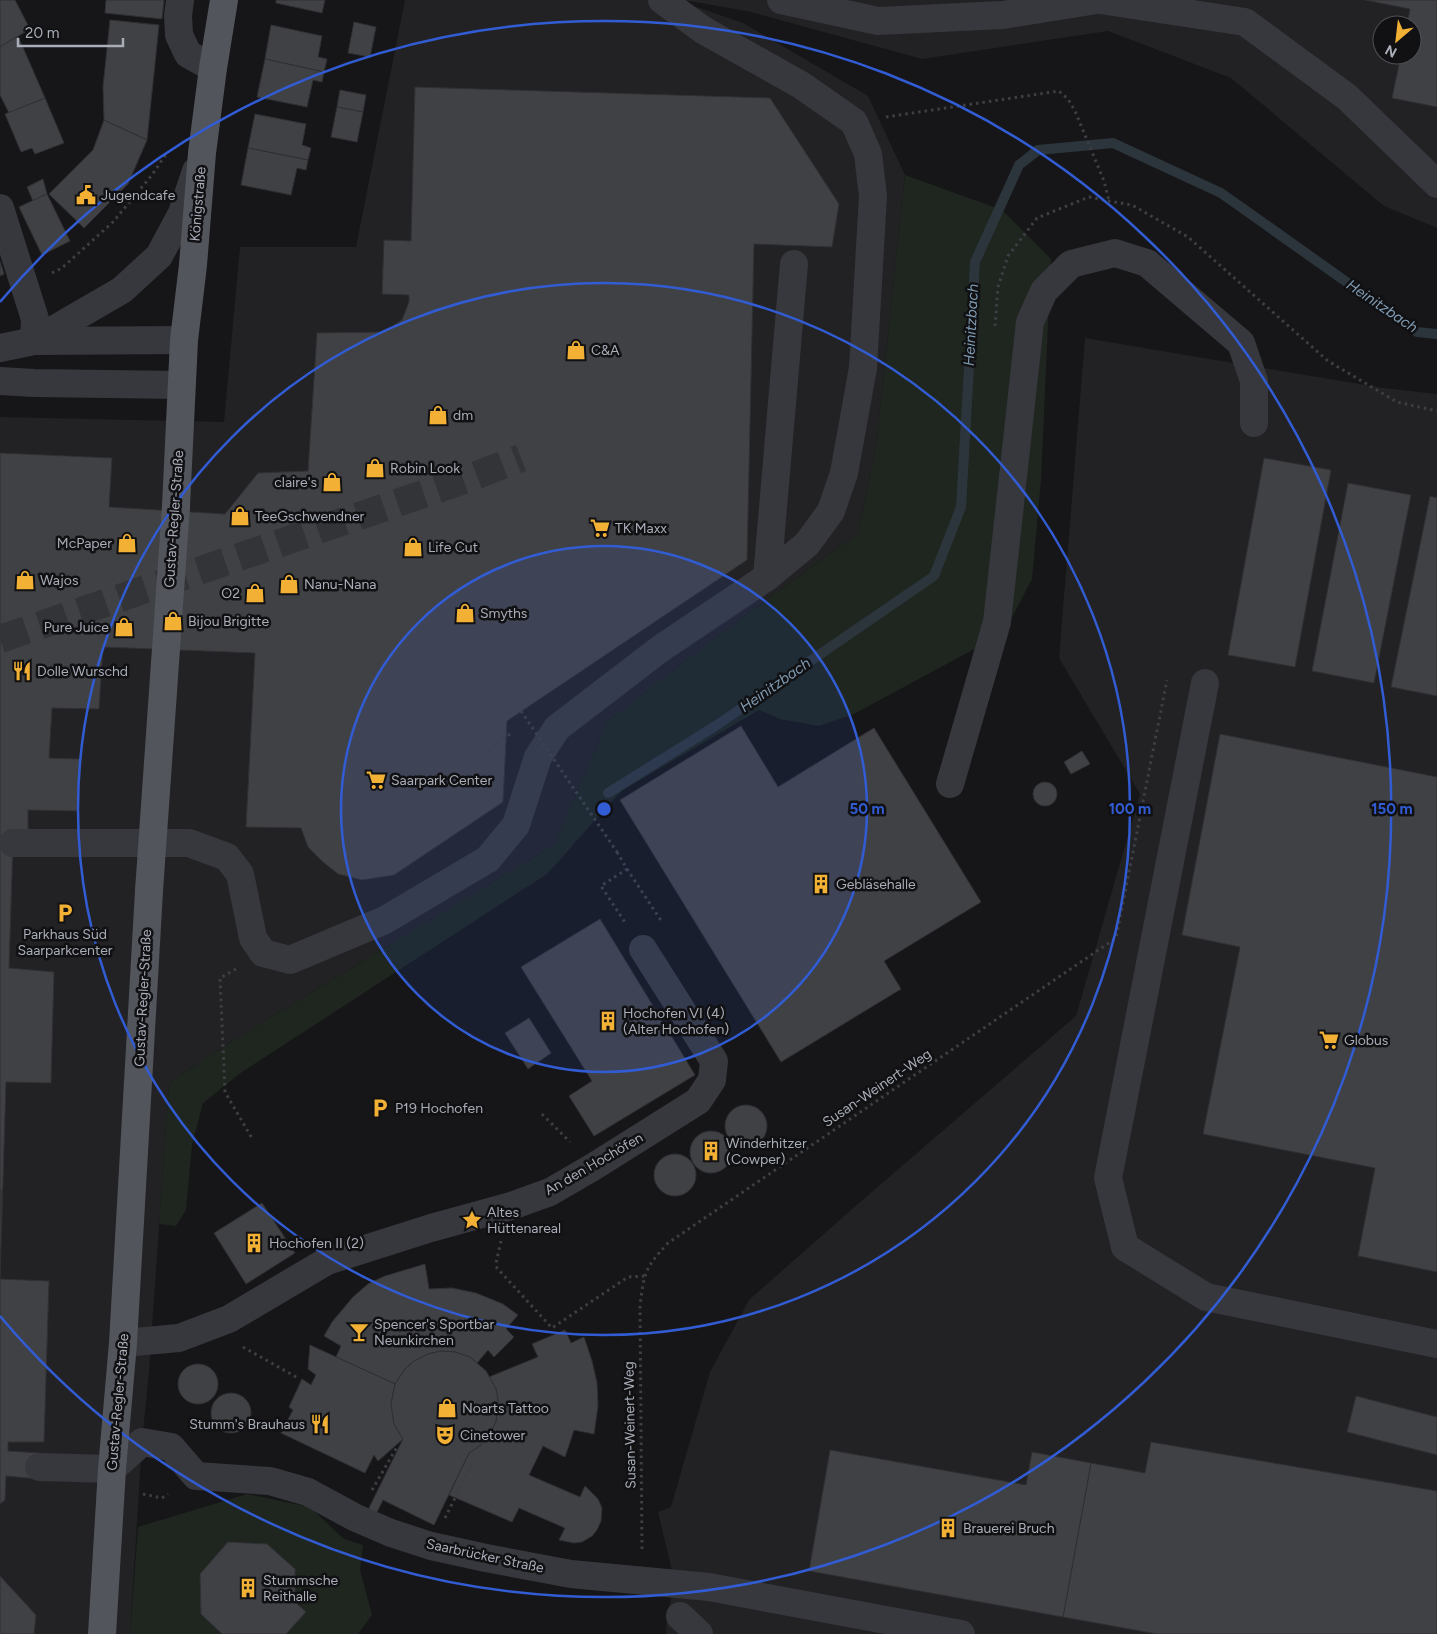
<svg xmlns="http://www.w3.org/2000/svg" width="1437" height="1634" font-family="Figtree,sans-serif">
<style>
.built{fill:#222225;fill-rule:evenodd}
.green{fill:#1e261f}
.lines{fill:none;stroke-linecap:round;stroke-linejoin:round}
.stream{stroke:#2c353c;stroke-width:10}
.building{fill:#404145;stroke:#303034}
.minor-tunnel{stroke:#333438;stroke-width:28;stroke-dasharray:28 14;stroke-linecap:butt}
.path{stroke:#3d3f44;stroke-width:3;stroke-dasharray:2.5 4;stroke-linecap:butt}
.minor{stroke:#37383d;stroke-width:28}
.major{stroke:#53555c;stroke-width:28}
.path-bridge{stroke:#3d3f44;stroke-width:3;stroke-dasharray:2.5 4;stroke-linecap:butt}
.major-bridge{stroke:#53555c;stroke-width:28}
.ring{fill:none;stroke:#325cd3;stroke-width:2.5}
.labels{text-anchor:middle;dominant-baseline:central;stroke-width:5;stroke-linejoin:round;paint-order:stroke}
.poi-label{font-size:14px;fill:#a8adb8;stroke:#111113;text-anchor:start}
.street-label{font-size:14px;fill:#a8adb8;stroke:#111113}
.water-label{font-size:15px;font-style:italic;fill:#7f9bb3;stroke:#111113}
.centre{fill:#325cd3;stroke:#111113;stroke-width:2.5}
.ring-label{font-size:15px;text-anchor:middle;font-weight:bold;fill:#325cd3;stroke:#111113;stroke-width:5;stroke-linejoin:round;paint-order:stroke}
</style>
<rect width="100%" height="100%" fill="#161618"/>
<!-- built -->
<g class="built">
<polygon points="405,0 676,0 743,23 868,96 905,175 876,448 858,533 731,626 608,721 554,845 248,1031 169,1083 149,1371 142,1442 130,1634 0,1634 0,417 224,422 240,247 356,247"/>
<path d="M684,0H1437V228L1384,206L1231,78L1108,31L922,59L751,12ZM1382,25H1412V55H1382Z"/>
<polygon points="1085,338 1383,388 1437,394 1437,1634 666,1634 667,1615 675,1583 658,1512 671,1507 710,1372 749,1300 859,1203 1076,1016 1140,794 1059,658"/>
</g>
<!-- green -->
<g class="green">
<path d="M905,175L1002,210L1051,259L1041,480L1032,579L1004,633L854,714L819,726L780,719L759,710L623,790C596,816 573,847 547,874L242,1072L203,1103L192,1145L186,1210L176,1226L159,1224L169,1083L248,1031L554,845L608,721L731,626L858,533L876,448Z"/>
<polygon points="247,1494 310,1507 344,1539 363,1545 360,1570 372,1615 358,1634 130,1634 138,1527"/>
</g>
<g class="lines">
<!-- stream -->
<polyline class="stream" points="608,793 717,725 934,576 961,507 975,262 1019,165 1038,150 1113,143 1221,193 1417,332 1437,334"/>
</g>
<!-- building -->
<g class="building">
<polygon points="0,0 15,0 30,29 0,47"/>
<polygon points="106,0 164,0 162,19 105,13"/>
<polygon points="276,0 325,0 322,13 276,3"/>
<polygon points="1365,0 1437,0 1437,107 1392,98 1401,55 1412,55 1412,25 1407,25 1410,9"/>
<polygon points="110,20 159,25 147,140 104,120 103,87"/>
<polygon points="354,22 376,27 370,57 348,53"/>
<polygon points="271,25 322,36 318,57 327,59 324,72 265,59"/>
<polygon points="18,36 45,98 9,113 0,95 0,47"/>
<polygon points="265,59 324,72 322,82 313,80 307,107 257,97"/>
<polygon points="415,87 770,98 839,204 832,247 754,244 747,560 507,721 503,802 394,875 362,880 338,874 323,862 308,847 301,828 246,827 255,653 103,647 99,709 52,708 49,758 80,759 77,811 28,810 28,831 13,843 9,968 54,972 51,1083 6,1082 0,1279 49,1281 44,1442 8,1442 8,1451 40,1453 39,1479 6,1476 5,1500 0,1504 0,453 112,458 109,507 225,514 258,473 308,471 317,333 383,332 402,320 409,302 409,295 382,294 384,240 411,241"/>
<polygon points="340,90 366,95 363,112 337,107"/>
<polygon points="45,98 64,143 35,154 32,148 21,152 5,114"/>
<polygon points="337,107 363,112 357,142 331,137"/>
<polygon points="255,114 306,124 302,145 311,148 308,160 248,148"/>
<polygon points="104,120 147,140 128,184 84,228 49,194 93,150"/>
<polygon points="248,148 308,160 306,170 297,168 291,195 241,185"/>
<polygon points="43,179 47,194 33,201 27,187"/>
<polygon points="47,194 70,241 42,255 19,207"/>
<polygon points="0,261 4,274 0,276"/>
<polygon points="1264,458 1331,470 1295,667 1228,655"/>
<polygon points="1348,483 1411,495 1374,683 1312,671"/>
<polygon points="1430,496 1437,498 1437,696 1391,687"/>
<polygon points="741,726 778,787 874,728 981,902 884,961 901,989 781,1062 620,800"/>
<polygon points="1220,734 1437,777 1437,1272 1358,1256 1375,1168 1203,1134 1240,947 1182,935"/>
<polygon points="1082,751 1090,764 1071,774 1064,762"/>
<circle cx="1045" cy="794" r="12"/>
<polygon points="600,919 695,1075 594,1136 569,1096 592,1081 521,967"/>
<polygon points="529,1018 551,1053 528,1069 505,1033"/>
<circle cx="746" cy="1126" r="21"/>
<circle cx="711" cy="1152" r="21"/>
<circle cx="675" cy="1175" r="21"/>
<polygon points="262,1203 295,1253 246,1284 214,1233"/>
<polygon points="425,1264 429,1289 452,1288 476,1293 503,1304 518,1315 506,1329 514,1337 494,1357 488,1350 477,1363 470,1357 455,1352 441,1351 428,1354 414,1361 405,1369 395,1384 336,1357 341,1346 324,1336 332,1322 353,1297 368,1284 385,1276"/>
<polygon points="565,1330 571,1343 584,1337 592,1361 597,1383 598,1406 594,1434 574,1430 565,1457 543,1446 529,1475 580,1497 585,1486 598,1499 602,1508 601,1521 597,1530 592,1536 582,1542 574,1543 559,1540 565,1528 519,1508 512,1522 449,1495 469,1453 481,1445 491,1432 496,1421 498,1401 496,1389 489,1377 538,1357 532,1344"/>
<polygon points="310,1345 395,1384 391,1404 394,1424 403,1439 378,1461 374,1455 365,1473 281,1433 293,1410 289,1407 302,1379 311,1385 316,1375 308,1369"/>
<polygon points="441,1351 455,1352 470,1357 486,1371 496,1389 498,1401 496,1421 491,1432 481,1445 469,1453 434,1525 383,1500 376,1514 368,1510 403,1439 394,1424 391,1404 395,1384 405,1369 414,1361 428,1354"/>
<circle cx="198" cy="1384" r="20"/>
<circle cx="231" cy="1413" r="20"/>
<polygon points="1356,1396 1437,1417 1437,1455 1347,1432"/>
<polygon points="1151,1442 1437,1491 1437,1634 1157,1634 1063,1617 1091,1463 1145,1473"/>
<polygon points="830,1450 1026,1485 1032,1452 1091,1463 1063,1617 809,1571"/>
<polygon points="228,1542 267,1544 295,1569 295,1602 306,1612 286,1634 222,1634 201,1614 200,1574"/>
<polygon points="0,1576 36,1615 34,1634 0,1634"/>
</g>
<g class="lines">
<!-- minor-tunnel -->
<g class="minor-tunnel">
<polyline points="0,639 464,480 521,458"/>
<polyline points="0,1203 2,1203"/>
</g>
<!-- path -->
<g class="path">
<polyline points="886,117 1059,91 1068,99 1075,111 1104,181 1109,201"/>
<polyline points="52,273 62,268 113,222 152,175 166,154"/>
<polyline points="995,326 998,287 1008,256 1037,218 1089,197 1109,201 1132,205 1188,237 1328,361 1397,402 1437,411"/>
<polyline points="487,751 513,732"/>
<polyline points="617,852 627,869 601,886 626,924"/>
<polyline points="627,869 662,922"/>
<polyline points="236,969 220,978 225,1092 253,1140"/>
<polyline points="542,1114 570,1142"/>
<polyline points="501,1241 496,1263 497,1268 552,1328 628,1277 644,1276"/>
<polyline points="243,1347 298,1378"/>
<polyline points="372,1490 397,1447"/>
<polyline points="143,1494 162,1498 168,1494"/>
<polyline points="445,1518 472,1464"/>
<path d="M642,1549L640,1306C644,1272 645,1268 668,1243L1116,938L1167,680"/>
</g>
<!-- minor -->
<g class="minor">
<polyline points="180,0 178,16 179,35 188,54 213,68"/>
<polyline points="781,0 878,21 1003,15 1097,0"/>
<polyline points="1100,0 1245,22 1347,97 1437,184"/>
<polyline points="0,208 35,319 34,341"/>
<polyline points="34,341 122,290 159,256 182,213 196,171"/>
<polyline points="0,348 34,341 184,340"/>
<polyline points="0,381 34,383 181,385"/>
<polyline points="767,577 794,264"/>
<polyline points="1205,683 1108,1178 1125,1247 1206,1297 1437,1344"/>
<polyline points="950,784 997,622 1030,322 1044,291 1071,264 1115,253 1147,263 1241,343 1254,381 1254,423"/>
<polyline points="13,843 189,843 227,857 240,874 253,938 263,953 290,960 385,920 488,859 516,825 538,757 557,728 660,649 767,577 807,544 831,511 844,473 863,368 873,196 868,154 854,122 801,85 703,30 662,0"/>
<polyline points="123,1343 179,1338 229,1319 327,1261 431,1228 511,1206 550,1192 593,1167 698,1101 712,1080 714,1061 643,949"/>
<polyline points="39,1467 112,1469 142,1442 171,1447 196,1476 270,1481 308,1492 356,1518 391,1533 431,1546 486,1558 571,1574 709,1587 961,1634"/>
<polyline points="680,1616 699,1634"/>
</g>
<!-- major -->
<g class="major">
<polyline points="176,506 184,340 193,265 202,153 213,68 224,0"/>
<polyline points="102,1634 112,1469 123,1343 149,891"/>
</g>
<!-- path-bridge -->
<polyline class="path-bridge" points="521,711 617,852"/>
<!-- major-bridge -->
<polyline class="major-bridge" points="149,891 176,506"/>
</g>
<!-- distance rings -->
<circle cx="604" cy="809" r="263" fill="#325cd3" fill-opacity=".12"/>
<g class="ring">
<circle cx="604" cy="809" r="263"/>
<circle cx="604" cy="809" r="526"/>
<path d="M0 302A788 788 0 1 1 0 1316"/>
</g>
<!-- icons -->
<defs>
<symbol id="civic-bare" viewBox="-9 -9 18 18"><path d="M-.6-6.5H3V-4.5H.6V-3L4-1V1h2V6H-6V1h2V-1L-.6-3ZM-1.2 2.5V6h2.4V2.5Z" fill="#f2b134" stroke="#111113" stroke-width="2.5" paint-order="stroke"/></symbol>
<symbol id="shop-bare" viewBox="-9 -9 18 18"><path d="M-5-2.5h2.3a2.7 3.5 0 0 1 5.4 0H5L5.5 6h-11ZM-1.5-2.5h3a1.5 2.3 0 0 0-3 0Z" fill="#f2b134" stroke="#111113" stroke-width="2.5" paint-order="stroke"/></symbol>
<symbol id="supermarket-bare" viewBox="-9 -9 18 18"><path d="M-6-5.5h2.5l.6 2H6L4.5 2H-2.5L-4.4-4H-6ZM-1.5 3.2a1.3 1.3 0 1 0 .1 0ZM3 3.2a1.3 1.3 0 1 0 .1 0Z" fill="#f2b134" stroke="#111113" stroke-width="2.5" paint-order="stroke"/></symbol>
<symbol id="restaurant-bare" viewBox="-9 -9 18 18"><path d="M-5-6h1v4h1v-4h1v4h1v-4h1v5L-1.5 .5V6h-2V.5L-5-1ZM5-6V6H3V1.5H1.5Q1.5-4 5-6Z" fill="#f2b134" stroke="#111113" stroke-width="2.5" paint-order="stroke"/></symbol>
<symbol id="building-bare" viewBox="-9 -9 18 18"><path d="M-4-6H4V6H1V3H-1V6H-4ZM-2.5-4.3h1.7v1.8h-1.7ZM.8-4.3h1.7v1.8H.8ZM-2.5-1h1.7V.8h-1.7ZM.8-1h1.7V.8H.8Z" fill="#f2b134" stroke="#111113" stroke-width="2.5" paint-order="stroke"/></symbol>
<symbol id="parking-bare" viewBox="-9 -9 18 18"><path d="M-3.5-5.5H1a3.5 3.5 0 0 1 0 7H-1V5.5H-3.5ZM-1-3.4V-.6H.8a1.4 1.4 0 0 0 0-2.8Z" fill="#f2b134" stroke="#111113" stroke-width="2.5" paint-order="stroke"/></symbol>
<symbol id="sight-bare" viewBox="-9 -9 18 18"><path d="M0-6L1.8-2.2L6-1.7L2.9 1.2L3.7 5.4L0 3.3L-3.7 5.4L-2.9 1.2L-6-1.7L-1.8-2.2Z" fill="#f2b134" stroke="#111113" stroke-width="2.5" paint-order="stroke"/></symbol>
<symbol id="bar-bare" viewBox="-9 -9 18 18"><path d="M-6-5H6L.8 .8V4.5H3.5V6h-7V4.5H-.8V.8Z" fill="#f2b134" stroke="#111113" stroke-width="2.5" paint-order="stroke"/></symbol>
<symbol id="theatre-bare" viewBox="-9 -9 18 18"><path d="M-5-5.5Q0-4 5-5.5V0Q5 5 0 6Q-5 5-5 0ZM-3.3-2.5H-1v1.5H-3.3ZM1-2.5H3.3v1.5H1ZM-2.8 1Q0 5.5 2.8 1Z" fill="#f2b134" stroke="#111113" stroke-width="2.5" paint-order="stroke"/></symbol>
</defs>
<g fill-rule="evenodd">
<use href="#civic-bare" x="72" y="181" width="28" height="28"/>
<use href="#shop-bare" x="562" y="336" width="28" height="28"/>
<use href="#shop-bare" x="424" y="401" width="28" height="28"/>
<use href="#shop-bare" x="361" y="454" width="28" height="28"/>
<use href="#shop-bare" x="318" y="468" width="28" height="28"/>
<use href="#shop-bare" x="226" y="502" width="28" height="28"/>
<use href="#supermarket-bare" x="586" y="514" width="28" height="28"/>
<use href="#shop-bare" x="113" y="529" width="28" height="28"/>
<use href="#shop-bare" x="399" y="533" width="28" height="28"/>
<use href="#shop-bare" x="11" y="566" width="28" height="28"/>
<use href="#shop-bare" x="275" y="570" width="28" height="28"/>
<use href="#shop-bare" x="241" y="579" width="28" height="28"/>
<use href="#shop-bare" x="451" y="599" width="28" height="28"/>
<use href="#shop-bare" x="159" y="607" width="28" height="28"/>
<use href="#shop-bare" x="110" y="613" width="28" height="28"/>
<use href="#restaurant-bare" x="8" y="657" width="28" height="28"/>
<use href="#supermarket-bare" x="362" y="766" width="28" height="28"/>
<use href="#building-bare" x="807" y="870" width="28" height="28"/>
<use href="#parking-bare" x="51" y="899" width="28" height="28"/>
<use href="#building-bare" x="594" y="1007" width="28" height="28"/>
<use href="#supermarket-bare" x="1315" y="1026" width="28" height="28"/>
<use href="#parking-bare" x="366" y="1094" width="28" height="28"/>
<use href="#building-bare" x="697" y="1137" width="28" height="28"/>
<use href="#sight-bare" x="458" y="1206" width="28" height="28"/>
<use href="#building-bare" x="240" y="1229" width="28" height="28"/>
<use href="#bar-bare" x="345" y="1318" width="28" height="28"/>
<use href="#shop-bare" x="433" y="1394" width="28" height="28"/>
<use href="#restaurant-bare" x="306" y="1410" width="28" height="28"/>
<use href="#theatre-bare" x="431" y="1421" width="28" height="28"/>
<use href="#building-bare" x="934" y="1514" width="28" height="28"/>
<use href="#building-bare" x="234" y="1574" width="28" height="28"/>
</g>
<g class="labels">
<!-- poi labels -->
<g class="poi-label">
<text x="101" y="195">Jugendcafe</text>
<text x="591" y="350">C&amp;A</text>
<text x="453" y="415">dm</text>
<text x="390" y="468">Robin Look</text>
<text x="317" y="482" text-anchor="end">claire's</text>
<text x="255" y="516">TeeGschwendner</text>
<text x="615" y="528">TK Maxx</text>
<text x="112" y="543" text-anchor="end">McPaper</text>
<text x="428" y="547">Life Cut</text>
<text x="40" y="580">Wajos</text>
<text x="304" y="584">Nanu-Nana</text>
<text x="240" y="593" text-anchor="end">O2</text>
<text x="480" y="613">Smyths</text>
<text x="188" y="621">Bijou Brigitte</text>
<text x="109" y="627" text-anchor="end">Pure Juice</text>
<text x="37" y="671">Dolle Wurschd</text>
<text x="391" y="780">Saarpark Center</text>
<text x="836" y="884">Gebläsehalle</text>
<text x="65" y="934" text-anchor="middle">Parkhaus Süd<tspan x="65" dy="16">Saarparkcenter</tspan></text>
<text x="623" y="1013">Hochofen VI (4)<tspan x="623" dy="16">(Alter Hochofen)</tspan></text>
<text x="1344" y="1040">Globus</text>
<text x="395" y="1108">P19 Hochofen</text>
<text x="726" y="1143">Winderhitzer<tspan x="726" dy="16">(Cowper)</tspan></text>
<text x="487" y="1212">Altes<tspan x="487" dy="16">Hüttenareal</tspan></text>
<text x="269" y="1243">Hochofen II (2)</text>
<text x="374" y="1324">Spencer's Sportbar<tspan x="374" dy="16">Neunkirchen</tspan></text>
<text x="462" y="1408">Noarts Tattoo</text>
<text x="305" y="1424" text-anchor="end">Stumm's Brauhaus</text>
<text x="460" y="1435">Cinetower</text>
<text x="963" y="1528">Brauerei Bruch</text>
<text x="263" y="1580">Stummsche<tspan x="263" dy="16">Reithalle</tspan></text>
</g>
<!-- street labels -->
<g class="street-label">
<text transform="translate(198 204) rotate(-85)">Königstraße</text>
<text transform="translate(174 519) rotate(-86)">Gustav-Regler-Straße</text>
<text transform="translate(143 998) rotate(-87)">Gustav-Regler-Straße</text>
<text transform="translate(877 1088) rotate(-34)">Susan-Weinert-Weg</text>
<text transform="translate(594 1164) rotate(-30)">An den Hochöfen</text>
<text transform="translate(118 1402) rotate(-85)">Gustav-Regler-Straße</text>
<text transform="translate(630 1425) rotate(-91)">Susan-Weinert-Weg</text>
<text transform="translate(485 1556) rotate(12)">Saarbrücker Straße</text>
</g>
<!-- water labels -->
<g class="water-label">
<text transform="translate(1382 306) rotate(34)">Heinitzbach</text>
<text transform="translate(971 325) rotate(-87)">Heinitzbach</text>
<text transform="translate(775 685) rotate(-35)">Heinitzbach</text>
</g>
</g>
<circle cx="604" cy="809" r="8" class="centre"/>
<g class="ring-label">
<text x="867" y="814">50 m</text>
<text x="1130" y="814">100 m</text>
<text x="1392" y="814">150 m</text>
</g>
<!-- north arrow -->
<g transform="translate(1397 40) rotate(208)"><circle r="24" fill="#111113" stroke="#4d4f55"/>
<path d="M0-4L9 19L0 12L-9 19Z" fill="#f2b134"/>
<text y="-8" font-size="14" font-weight="bold" text-anchor="middle" fill="#a8adb8">N</text>
</g>
<!-- scale -->
<path d="M18 38v8h105v-8" fill="none" stroke="#a8adb8" stroke-width="2.5"/>
<text x="25" y="38" font-size="15" fill="#a8adb8" stroke="#111113" stroke-width="4" paint-order="stroke">20 m</text>
</svg>
